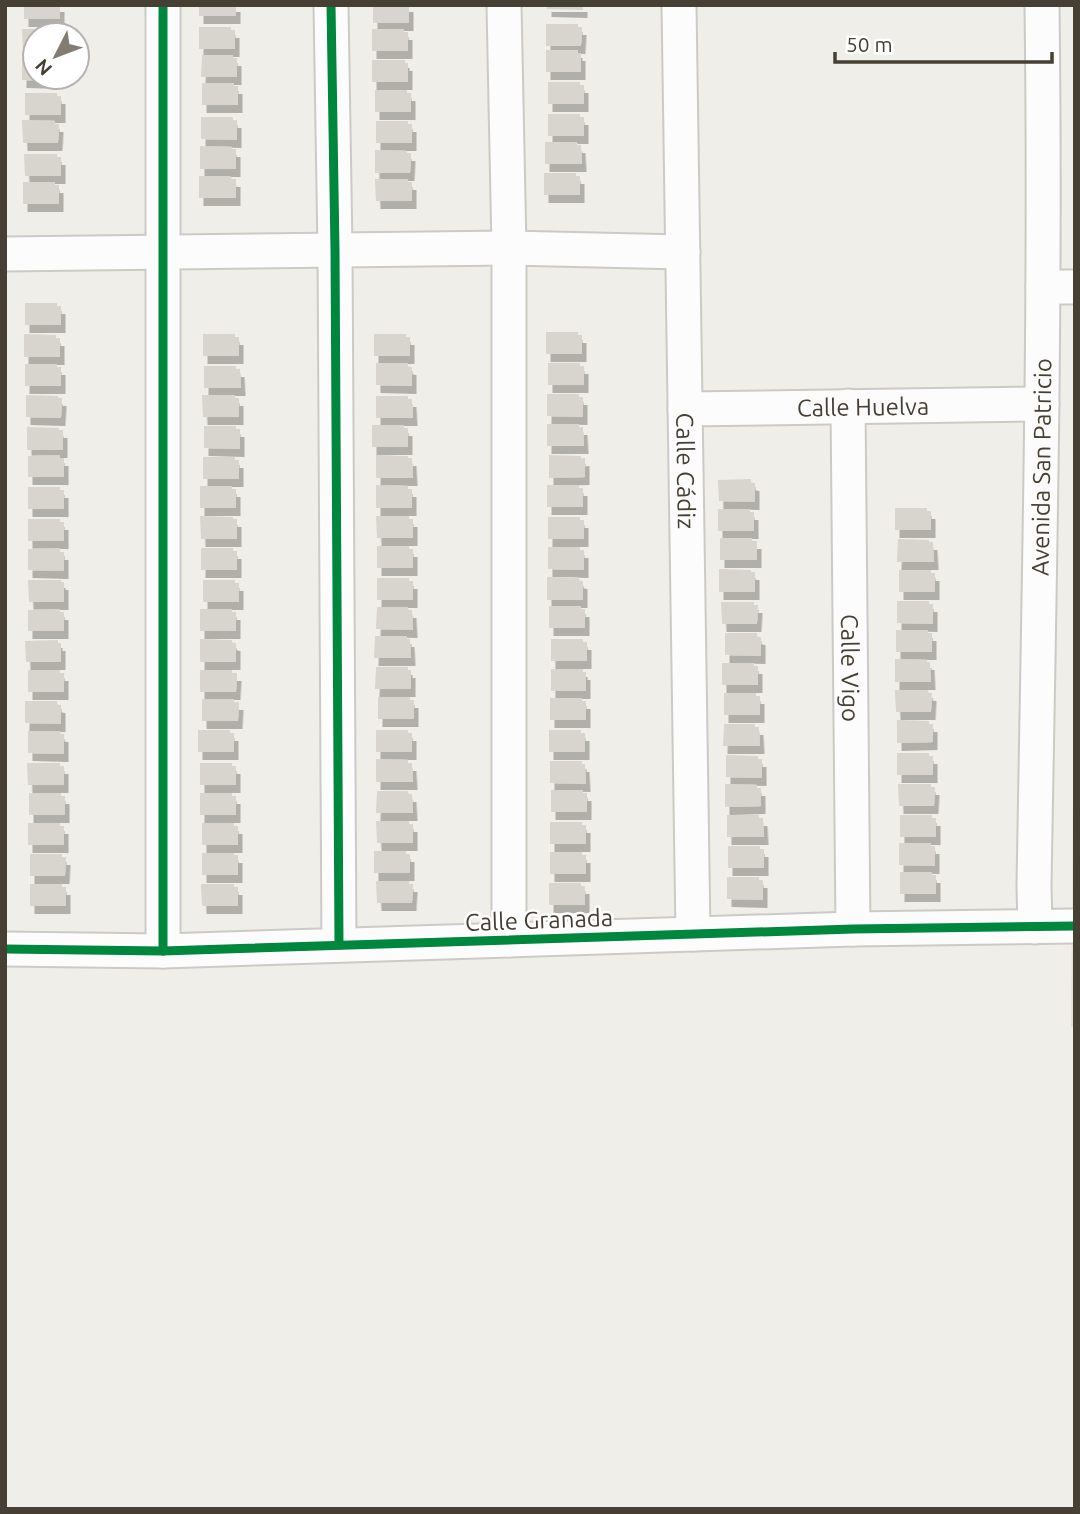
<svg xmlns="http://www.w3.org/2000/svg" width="1080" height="1514" font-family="Ubuntu,sans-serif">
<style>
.residential{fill:#e5e0d5}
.building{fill:#d8d5cf;stroke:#d8d5ce;stroke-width:2;filter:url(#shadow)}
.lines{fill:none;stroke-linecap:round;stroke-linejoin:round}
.street-casing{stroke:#cccac4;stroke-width:37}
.street{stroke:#fdfcfc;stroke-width:33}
.cycleway-casing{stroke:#fff;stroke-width:13}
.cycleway{stroke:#00873e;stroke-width:9}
.labels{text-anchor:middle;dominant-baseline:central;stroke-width:5;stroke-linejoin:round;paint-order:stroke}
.street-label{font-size:24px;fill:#463f34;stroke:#fff}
</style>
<defs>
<filter id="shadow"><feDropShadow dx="4.5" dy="8" stdDeviation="0" flood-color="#0004"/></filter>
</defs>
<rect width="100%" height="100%" fill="#f0eee8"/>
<!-- residential -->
<polygon class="residential" points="1075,571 1075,1027 1071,1027"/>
<!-- building -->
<g class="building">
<rect x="25" y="5" width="34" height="13"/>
<rect x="200" y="5" width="35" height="10"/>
<rect x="374" y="5" width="34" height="17"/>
<polygon points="548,5 582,5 582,9 548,8"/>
<polygon points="547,25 577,25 577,28 581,28 580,45 547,45"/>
<polygon points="200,28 230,28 230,31 234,31 234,48 200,48"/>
<polygon points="23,30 54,30 54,33 58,33 58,35 35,35 35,50 24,50"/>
<polygon points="373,30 403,30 403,33 407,33 407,50 373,50"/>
<polygon points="547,51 577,51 577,54 580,54 580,71 547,71"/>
<polygon points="203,56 232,56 232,59 236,59 236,76 202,76"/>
<polygon points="23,59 35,59 35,77 57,77 57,80 23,79"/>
<polygon points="373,61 404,61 404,64 407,64 407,81 373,81"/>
<polygon points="549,83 579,83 579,86 583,86 583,103 549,103"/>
<polygon points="203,84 233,84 233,87 237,87 237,104 203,104"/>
<polygon points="376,91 406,91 406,94 410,94 410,111 376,111"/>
<polygon points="26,94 56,94 56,97 60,97 60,114 26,114"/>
<polygon points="549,115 579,115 579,118 583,118 583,135 549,135"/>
<polygon points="202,118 232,118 232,121 236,121 236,139 202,138"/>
<polygon points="23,121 54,122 54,125 58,125 57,142 24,142"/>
<polygon points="377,122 407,122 407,125 411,125 411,142 377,142"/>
<polygon points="546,143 576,143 577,146 580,146 581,163 546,163"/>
<polygon points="201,147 231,148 231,150 235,150 235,168 201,168"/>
<polygon points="376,151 406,152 406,154 410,154 409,172 376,172"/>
<polygon points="25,155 56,155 56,158 60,158 60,175 26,175"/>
<polygon points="545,174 575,174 575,177 579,177 579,194 545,194"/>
<polygon points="200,177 230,177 231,180 235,180 235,197 200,197"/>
<polygon points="376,180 407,180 407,183 411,183 411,200 377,200"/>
<polygon points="24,183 54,183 54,186 58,186 58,203 24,203"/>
<polygon points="26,304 56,304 56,307 60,307 60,324 26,324"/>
<polygon points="547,333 577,333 577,336 581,336 581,353 547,353"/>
<polygon points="25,335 55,336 55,339 59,339 59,356 25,356"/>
<polygon points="204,335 234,335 234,338 238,338 238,355 204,355"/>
<polygon points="375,335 405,335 405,338 409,338 409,355 375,355"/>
<polygon points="377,364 407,364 407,367 411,368 411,385 377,384"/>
<polygon points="549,364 579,364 579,367 583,367 583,384 549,384"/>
<polygon points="26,365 56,365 56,368 60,368 60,385 26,385"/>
<polygon points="205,367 235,367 235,370 239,370 240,387 205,387"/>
<polygon points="548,395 578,395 578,398 582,398 582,416 548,415"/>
<polygon points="27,396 57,397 57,399 61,399 60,417 27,416"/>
<polygon points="203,396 234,396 234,399 238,399 238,416 204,416"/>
<polygon points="377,397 407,397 407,400 411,400 412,417 377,417"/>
<polygon points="548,425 578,425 578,428 582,428 583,445 548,445"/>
<polygon points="373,426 403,426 403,429 407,429 407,446 373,446"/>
<polygon points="205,427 235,427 235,430 239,430 239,448 205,447"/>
<polygon points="28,428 58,429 58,431 62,431 62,449 28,449"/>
<polygon points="59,456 59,459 63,459 63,476 29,476 29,457"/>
<polygon points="377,456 407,457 407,459 411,459 412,477 377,477"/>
<polygon points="550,456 580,457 580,460 584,459 584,476 550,477"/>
<polygon points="204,458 234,458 234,461 238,461 238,478 204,478"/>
<polygon points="750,480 750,483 754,484 754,501 720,500 719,481"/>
<polygon points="377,486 407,487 407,490 411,490 411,507 377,507"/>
<polygon points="548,486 578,486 578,489 582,489 582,506 548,506"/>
<polygon points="201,487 231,487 231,490 235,490 235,507 201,507"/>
<polygon points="29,488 59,488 59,491 63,491 63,508 29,508"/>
<polygon points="896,509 926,509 926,512 930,512 930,529 896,529"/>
<polygon points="719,510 749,510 749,513 753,513 753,530 719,530"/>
<polygon points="201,517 232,518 232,520 236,520 236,538 202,538"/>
<polygon points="377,517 408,517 408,520 412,520 412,537 378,537"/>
<polygon points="549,518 579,518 579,521 583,521 583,538 549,538"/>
<polygon points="29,520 59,520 59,523 63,523 63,540 29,540"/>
<polygon points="721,539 751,539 751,542 756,542 756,559 721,559"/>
<polygon points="899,540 928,541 928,543 932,543 933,561 898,561"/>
<polygon points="378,547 408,547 408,550 412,550 412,567 378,567"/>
<polygon points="549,548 579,548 579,551 583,551 583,569 549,568"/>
<polygon points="59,549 59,553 63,553 63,570 29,569 29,550"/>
<polygon points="202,549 232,549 232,552 236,552 236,569 202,569"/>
<polygon points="720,570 750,571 750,573 754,573 754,591 720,591"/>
<polygon points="900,571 930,571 930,574 934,574 934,591 900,591"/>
<polygon points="548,578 578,579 578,581 582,582 582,599 548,599"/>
<polygon points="378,579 408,579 408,582 412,582 412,599 378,599"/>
<polygon points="29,581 60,581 60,583 63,583 63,601 30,601"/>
<polygon points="204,581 234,581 234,584 238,584 238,601 204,601"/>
<polygon points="898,602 928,602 928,605 932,605 932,623 898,622"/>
<polygon points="722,603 753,603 752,606 757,606 756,623 723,623"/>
<polygon points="550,607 580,607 580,610 584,610 584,627 550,627"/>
<polygon points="378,608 407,608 408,611 411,611 412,629 377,628"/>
<polygon points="59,610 59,613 63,613 63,630 29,630 29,611"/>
<polygon points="201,610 231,610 231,613 235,613 235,630 201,630"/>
<polygon points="897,631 927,631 927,634 931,634 931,651 897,651"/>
<polygon points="726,634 756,634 756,637 760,638 760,655 726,654"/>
<polygon points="376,637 406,637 406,640 409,640 410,657 375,657"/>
<polygon points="201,640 231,641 231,643 235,644 235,661 201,661"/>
<polygon points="552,640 582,640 582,643 586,643 586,660 552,660"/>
<polygon points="57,641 57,644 60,644 60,661 27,661 26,642"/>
<polygon points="896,660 926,661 926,663 929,663 930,681 896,681"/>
<polygon points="723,664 753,664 753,667 757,667 757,684 723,684"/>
<polygon points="377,668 407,668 407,671 410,671 410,688 376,688"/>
<polygon points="552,670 582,670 582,673 585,673 585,690 552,690"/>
<polygon points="29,671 59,671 59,674 63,674 63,691 29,691"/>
<polygon points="201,671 231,671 231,674 236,674 235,691 201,691"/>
<polygon points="896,691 927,691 926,693 931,694 930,711 897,711"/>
<polygon points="725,694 755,694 755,697 759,697 759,714 725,714"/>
<polygon points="379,698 409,698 409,701 413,701 413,718 379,718"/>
<polygon points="551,699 581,699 581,702 585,702 585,719 551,719"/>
<polygon points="203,700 233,700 233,703 238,703 237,720 203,720"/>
<polygon points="26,702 56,702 56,705 60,706 60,723 26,722"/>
<polygon points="898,721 928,722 928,725 932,725 932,741 898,742"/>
<polygon points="725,725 754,725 754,728 758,728 759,745 724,745"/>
<polygon points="199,731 229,731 229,734 233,734 233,751 199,751"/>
<polygon points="377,731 407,731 407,734 411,734 411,751 377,751"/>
<polygon points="550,731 580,731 580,734 584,734 584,751 550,751"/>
<polygon points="29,732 59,732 60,735 63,735 63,753 29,752"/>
<polygon points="898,754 928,754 928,757 932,757 932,774 898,774"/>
<polygon points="727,756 757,757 757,760 761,760 761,777 727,776"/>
<polygon points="377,760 407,761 407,764 411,764 412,781 377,781"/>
<polygon points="551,762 581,762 581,765 584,765 585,783 551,782"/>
<polygon points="28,764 59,764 59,767 63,767 63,784 29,784"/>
<polygon points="201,764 231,764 231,767 235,767 235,784 201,784"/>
<polygon points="726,785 756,786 756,789 760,789 760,805 726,806"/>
<polygon points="899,785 930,785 930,788 934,788 933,805 900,805"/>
<polygon points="552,791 582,791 582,794 586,794 586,811 552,811"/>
<polygon points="378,792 407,792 408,795 411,795 412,812 377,812"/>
<polygon points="30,794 60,794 60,797 64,797 64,814 30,814"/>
<polygon points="201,794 231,794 231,797 235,797 235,814 201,814"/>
<polygon points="728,816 758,816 758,819 762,819 763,836 728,836"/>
<polygon points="901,816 931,816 931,819 935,819 935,836 901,836"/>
<polygon points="377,822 408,822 408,825 412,825 412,842 378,842"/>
<polygon points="551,823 581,823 581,826 585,826 585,843 551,843"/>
<polygon points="29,824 59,824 59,827 63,827 63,844 29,844"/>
<polygon points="203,824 233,824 233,827 237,827 237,844 203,844"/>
<polygon points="900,844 930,844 930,847 934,847 934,865 900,864"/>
<polygon points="729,847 759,847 759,850 763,850 763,867 729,867"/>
<polygon points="375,852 405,852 405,855 409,855 409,872 375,872"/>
<polygon points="551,853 581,853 581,856 585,856 585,873 551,873"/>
<polygon points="203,854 233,854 233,856 237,856 237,874 203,874"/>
<polygon points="31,855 61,855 61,858 65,858 64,875 31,875"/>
<polygon points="901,873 931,873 931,876 935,876 935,893 901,893"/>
<polygon points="728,878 758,878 758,881 762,881 762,899 728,898"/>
<polygon points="377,882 408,882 408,885 412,885 411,902 378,902"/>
<polygon points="550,884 580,884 580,887 584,887 584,904 550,904"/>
<polygon points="31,885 61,885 61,888 65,888 65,905 31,905"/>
<polygon points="202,885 233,885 233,888 237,888 237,905 203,905"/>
</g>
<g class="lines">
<defs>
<g id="street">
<polyline points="331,5 335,250 339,945"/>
<polyline points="504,5 509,248 509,940"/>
<path id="s1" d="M679,5L693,934"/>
<polyline points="5,254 509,248 683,252"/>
<polyline points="1043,287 1075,287"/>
<path id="s2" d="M848,406L853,929"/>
<path id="s3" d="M685,409L1042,404"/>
<path id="s4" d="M1035,927L1034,886C1039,592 1046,299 1042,5"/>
<polyline points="5,949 163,951 853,929 1075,926"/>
<polyline points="163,951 163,5"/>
</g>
</defs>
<!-- street casing -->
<use href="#street" class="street-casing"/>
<!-- street -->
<use href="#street" class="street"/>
<defs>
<g id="cycleway">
<polyline points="331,5 335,250 339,945"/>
<polyline points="5,949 163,951 853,929 1075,926"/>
<polyline points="163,951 163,5"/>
</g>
</defs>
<!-- cycleway casing -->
<use href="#cycleway" class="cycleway-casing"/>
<!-- cycleway -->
<use href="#cycleway" class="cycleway"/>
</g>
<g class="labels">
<!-- street labels -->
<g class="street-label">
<text stroke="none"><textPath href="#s3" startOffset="178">Calle Huelva</textPath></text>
<text stroke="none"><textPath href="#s4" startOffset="460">Avenida San Patricio</textPath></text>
<text stroke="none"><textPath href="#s1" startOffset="466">Calle Cádiz</textPath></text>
<text stroke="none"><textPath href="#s2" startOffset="262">Calle Vigo</textPath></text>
<text transform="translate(539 920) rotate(-2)">Calle Granada</text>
</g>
</g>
<!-- border -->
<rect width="1080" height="1514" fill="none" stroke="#463f34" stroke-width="14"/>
<!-- north arrow -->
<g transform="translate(56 56) rotate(228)"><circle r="33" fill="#ffffff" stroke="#b5b2ae" stroke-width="2"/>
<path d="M0-5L12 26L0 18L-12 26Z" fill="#827c73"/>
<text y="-10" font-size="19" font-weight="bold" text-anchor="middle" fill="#463f34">N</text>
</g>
<!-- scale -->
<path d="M835 52v10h217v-10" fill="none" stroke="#463f34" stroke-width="3.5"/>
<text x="846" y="52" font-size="21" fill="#463f34" stroke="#ffffff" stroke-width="5" paint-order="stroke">50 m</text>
</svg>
